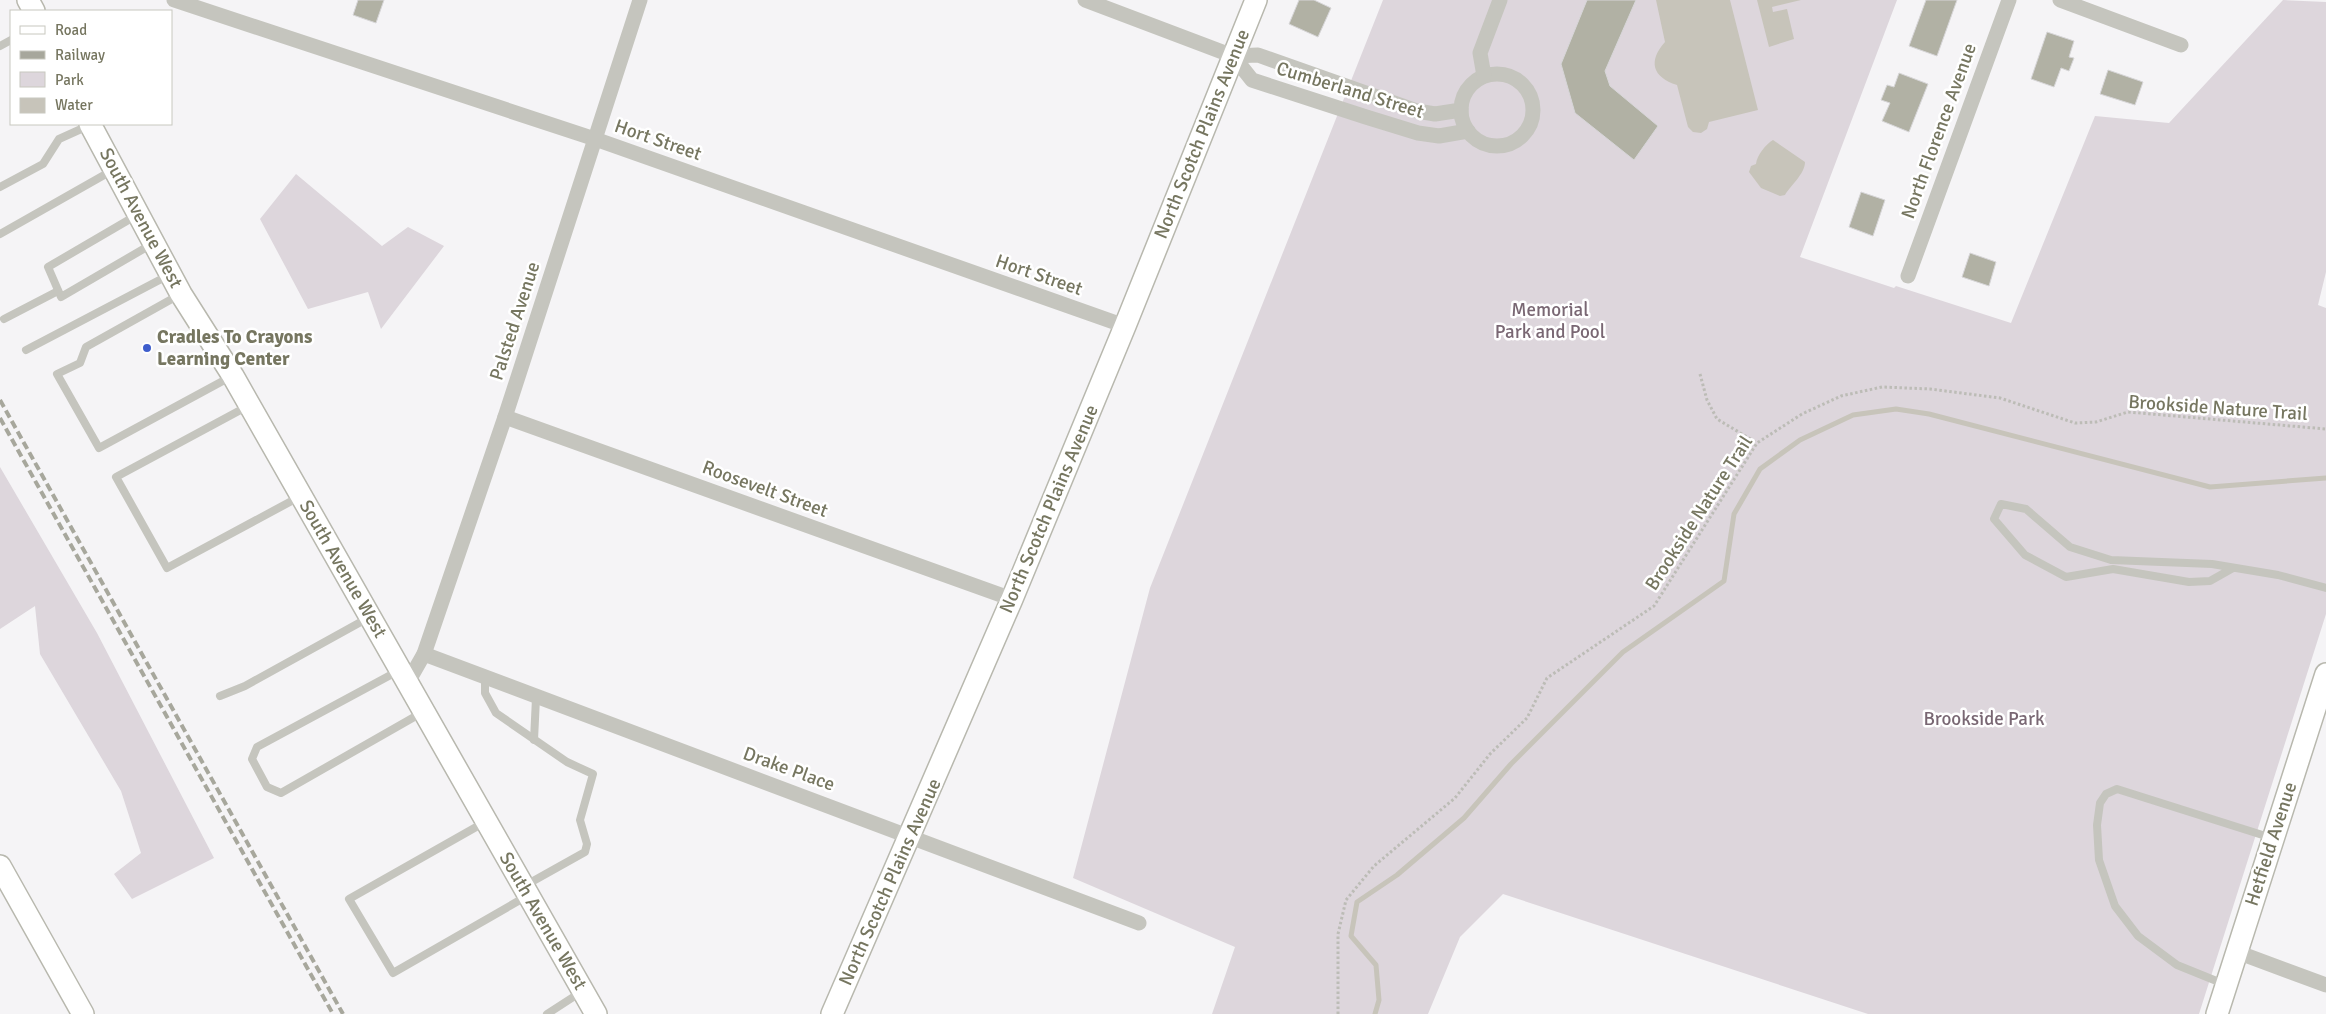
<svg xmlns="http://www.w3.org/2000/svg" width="2326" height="1014" font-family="Signika,sans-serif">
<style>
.green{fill:#ddd6dc}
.water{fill:#c7c4ba}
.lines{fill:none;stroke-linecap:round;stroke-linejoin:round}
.stream{stroke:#c7c4ba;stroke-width:5}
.building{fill:#b1b1a4;stroke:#d7d6d8}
.secondary-casing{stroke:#b8b8ae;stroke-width:24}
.path{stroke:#bcbcb6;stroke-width:3;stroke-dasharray:2.5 2.5;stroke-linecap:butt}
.lane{stroke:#c5c5be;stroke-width:8}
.street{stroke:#c5c5be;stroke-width:15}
.secondary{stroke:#fff;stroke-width:21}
.rail{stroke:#a7a79c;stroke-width:4;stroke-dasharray:8 4;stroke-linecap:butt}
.poi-dot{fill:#3e5dcc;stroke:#fff;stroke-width:2}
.labels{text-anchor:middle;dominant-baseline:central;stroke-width:5;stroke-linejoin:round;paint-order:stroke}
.street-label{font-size:19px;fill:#767660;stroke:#fff}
.park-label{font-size:19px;fill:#796773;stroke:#fff}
.poi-label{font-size:19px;font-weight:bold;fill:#767660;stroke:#fff;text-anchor:start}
</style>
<rect width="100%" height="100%" fill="#f5f4f6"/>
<!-- green -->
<g class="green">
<polygon points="1383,0 1897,0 1800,257 1894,288 1896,286 2011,323 2095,116 2169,123 2283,0 2326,2 2326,272 2318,305 2326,308 2326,614 2199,1014 1868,1014 1503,894 1460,937 1428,1014 1212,1014 1235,947 1073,878 1150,588"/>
<polygon points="296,174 382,246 408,227 444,246 381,329 368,292 308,309 260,219"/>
<polygon points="0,467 97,633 214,858 132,899 114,874 141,853 121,791 40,654 35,606 0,629"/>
</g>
<!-- water -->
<g class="water">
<path d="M1656,0H1730L1758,110L1709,122L1707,129L1701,133L1693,132L1688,127L1677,85C1652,77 1648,61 1665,42Z"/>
<polygon points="1757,0 1801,0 1772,7 1773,12 1787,9 1794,39 1769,47"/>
<path d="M1773,140L1805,162C1805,174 1790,186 1785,195L1780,196L1761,188L1749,172L1751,166L1756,164C1757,155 1766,144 1773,140Z"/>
</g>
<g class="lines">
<!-- stream -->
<polyline class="stream" points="1375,1014 1379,1000 1376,965 1351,936 1357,902 1397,875 1464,818 1511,764 1623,652 1724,581 1734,514 1760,469 1800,440 1853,415 1896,409 1929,414 2210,487 2326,478"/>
</g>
<!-- building -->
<g class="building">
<polygon points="358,0 384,0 376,23 353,15"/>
<polygon points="1299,0 1314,0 1331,8 1318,37 1289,24"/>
<polygon points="1587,0 1636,0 1605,71 1610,86 1658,126 1634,160 1575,113 1561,64"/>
<polygon points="1926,0 1957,0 1937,56 1909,46"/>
<polygon points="2047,32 2074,41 2069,57 2074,58 2069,71 2061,68 2054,87 2031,79"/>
<polygon points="2108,70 2143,82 2135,105 2100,94"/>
<polygon points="1899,73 1928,84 1909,132 1882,121 1890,103 1881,100 1887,85 1894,87"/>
<polygon points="1861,192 1885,200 1873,236 1849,227"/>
<polygon points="1970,253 1996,262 1989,286 1962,277"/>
</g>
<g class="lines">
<defs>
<g id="secondary">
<polyline points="28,0 34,11"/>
<polyline points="90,124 181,294 233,376 596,1014"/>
<polyline points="0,866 83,1014"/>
<polyline points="832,1014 1012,599 1125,326 1256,0"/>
<polyline points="2217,1014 2326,674"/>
</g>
</defs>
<!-- secondary casing -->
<use href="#secondary" class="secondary-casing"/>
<!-- path -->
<g class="path">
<polyline points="1700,374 1707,400 1717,419 1757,443"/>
<polyline points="1338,1014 1338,934 1346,900 1374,866 1455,798 1490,754 1527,718 1547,678 1654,606 1757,443 1802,414 1841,396 1882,387 1930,389 2000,398 2075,423 2096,422 2128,412 2326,429"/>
</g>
<!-- lane -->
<g class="lane">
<polyline points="0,46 11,40"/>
<polyline points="0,187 43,164 59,139 90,125"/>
<polyline points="137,215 48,267 61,297 152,244"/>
<polyline points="0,234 113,170"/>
<polyline points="179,295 86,347 80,363 57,374 99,448 232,376"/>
<polyline points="4,319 58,291"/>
<polyline points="26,350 169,275"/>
<polyline points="248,406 116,477 167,568 299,497"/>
<polyline points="2233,568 2210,581 2189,582 2113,569 2066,577 2025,555 1994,519 2001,504 2026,509 2070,547 2111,560 2212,564 2278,575 2326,588"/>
<polyline points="398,671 257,747 252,759 267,787 281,793 423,712"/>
<polyline points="485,679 485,693 496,713 567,762 593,774 580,820 587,844 585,852 526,885"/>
<polyline points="220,696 245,686 368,618"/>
<polyline points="534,740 536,698"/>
<polyline points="485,822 349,899 393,973 527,896"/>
<polyline points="2224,984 2177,965 2138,936 2115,906 2099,860 2097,825 2100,803 2106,794 2117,789 2272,838"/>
<polyline points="547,1014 581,992"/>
</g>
<!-- street -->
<g class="street">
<polyline points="174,0 595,139 1125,326"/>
<polyline points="1085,0 1233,56 1258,55 1417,111 1435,114 1461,110"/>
<polyline points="2060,0 2181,45"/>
<polyline points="1233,56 1252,80 1366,117 1418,133 1439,136 1468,131"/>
<circle cx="1497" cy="110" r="36"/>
<polyline points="1484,76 1480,53 1500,0"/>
<polyline points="1908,276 2009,0"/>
<polyline points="505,417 1012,599"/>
<polyline points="424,654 1139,923"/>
<polyline points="408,682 424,654 505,417 640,0"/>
<polyline points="2237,952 2326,985"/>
</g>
<!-- secondary -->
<use href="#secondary" class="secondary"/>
<!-- rail -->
<g class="rail">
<polyline points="0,400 343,1014"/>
<polyline points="0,418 333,1014"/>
</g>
</g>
<!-- markers -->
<circle class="poi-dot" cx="147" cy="348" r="5"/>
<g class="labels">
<!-- street labels -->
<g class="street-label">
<text transform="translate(1350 90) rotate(17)">Cumberland Street</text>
<text transform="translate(1939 131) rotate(-70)">North Florence Avenue</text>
<text transform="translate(1202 134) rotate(-68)">North Scotch Plains Avenue</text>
<text transform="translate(658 140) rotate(19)">Hort Street</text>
<text transform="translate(141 218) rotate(62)">South Avenue West</text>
<text transform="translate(1039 275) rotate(19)">Hort Street</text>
<text transform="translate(515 321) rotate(-72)">Palsted Avenue</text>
<text transform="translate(2218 408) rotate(4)">Brookside Nature Trail</text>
<text transform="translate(765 489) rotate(20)">Roosevelt Street</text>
<text transform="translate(1049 509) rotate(-67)">North Scotch Plains Avenue</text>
<text transform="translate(1699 513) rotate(-57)">Brookside Nature Trail</text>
<text transform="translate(343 569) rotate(60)">South Avenue West</text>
<text transform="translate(789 769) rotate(20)">Drake Place</text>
<text transform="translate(2271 844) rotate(-72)">Hetfield Avenue</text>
<text transform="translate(890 882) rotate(-66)">North Scotch Plains Avenue</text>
<text transform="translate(543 921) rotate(60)">South Avenue West</text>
</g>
<!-- park labels -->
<g class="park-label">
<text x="1550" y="310">Memorial<tspan x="1550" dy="22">Park and Pool</tspan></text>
<text x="1984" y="719">Brookside Park</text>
</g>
<!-- poi labels -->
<g class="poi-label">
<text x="157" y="337">Cradles To Crayons<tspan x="157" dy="22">Learning Center</tspan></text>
</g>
</g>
<!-- legend -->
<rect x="10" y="10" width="162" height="115" fill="#ffffff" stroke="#c8c8bf"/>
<rect x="20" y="26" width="25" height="8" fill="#ffffff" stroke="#c8c8bf"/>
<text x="55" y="35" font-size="15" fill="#767660">Road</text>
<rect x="20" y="51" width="25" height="8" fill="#a7a79c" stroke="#c8c8bf"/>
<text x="55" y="60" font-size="15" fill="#767660">Railway</text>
<rect x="20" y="72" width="25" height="15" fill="#ddd6dc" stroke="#c8c8bf"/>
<text x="55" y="85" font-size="15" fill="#767660">Park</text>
<rect x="20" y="98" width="25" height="15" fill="#c7c4ba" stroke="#c8c8bf"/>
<text x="55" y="110" font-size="15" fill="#767660">Water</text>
</svg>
